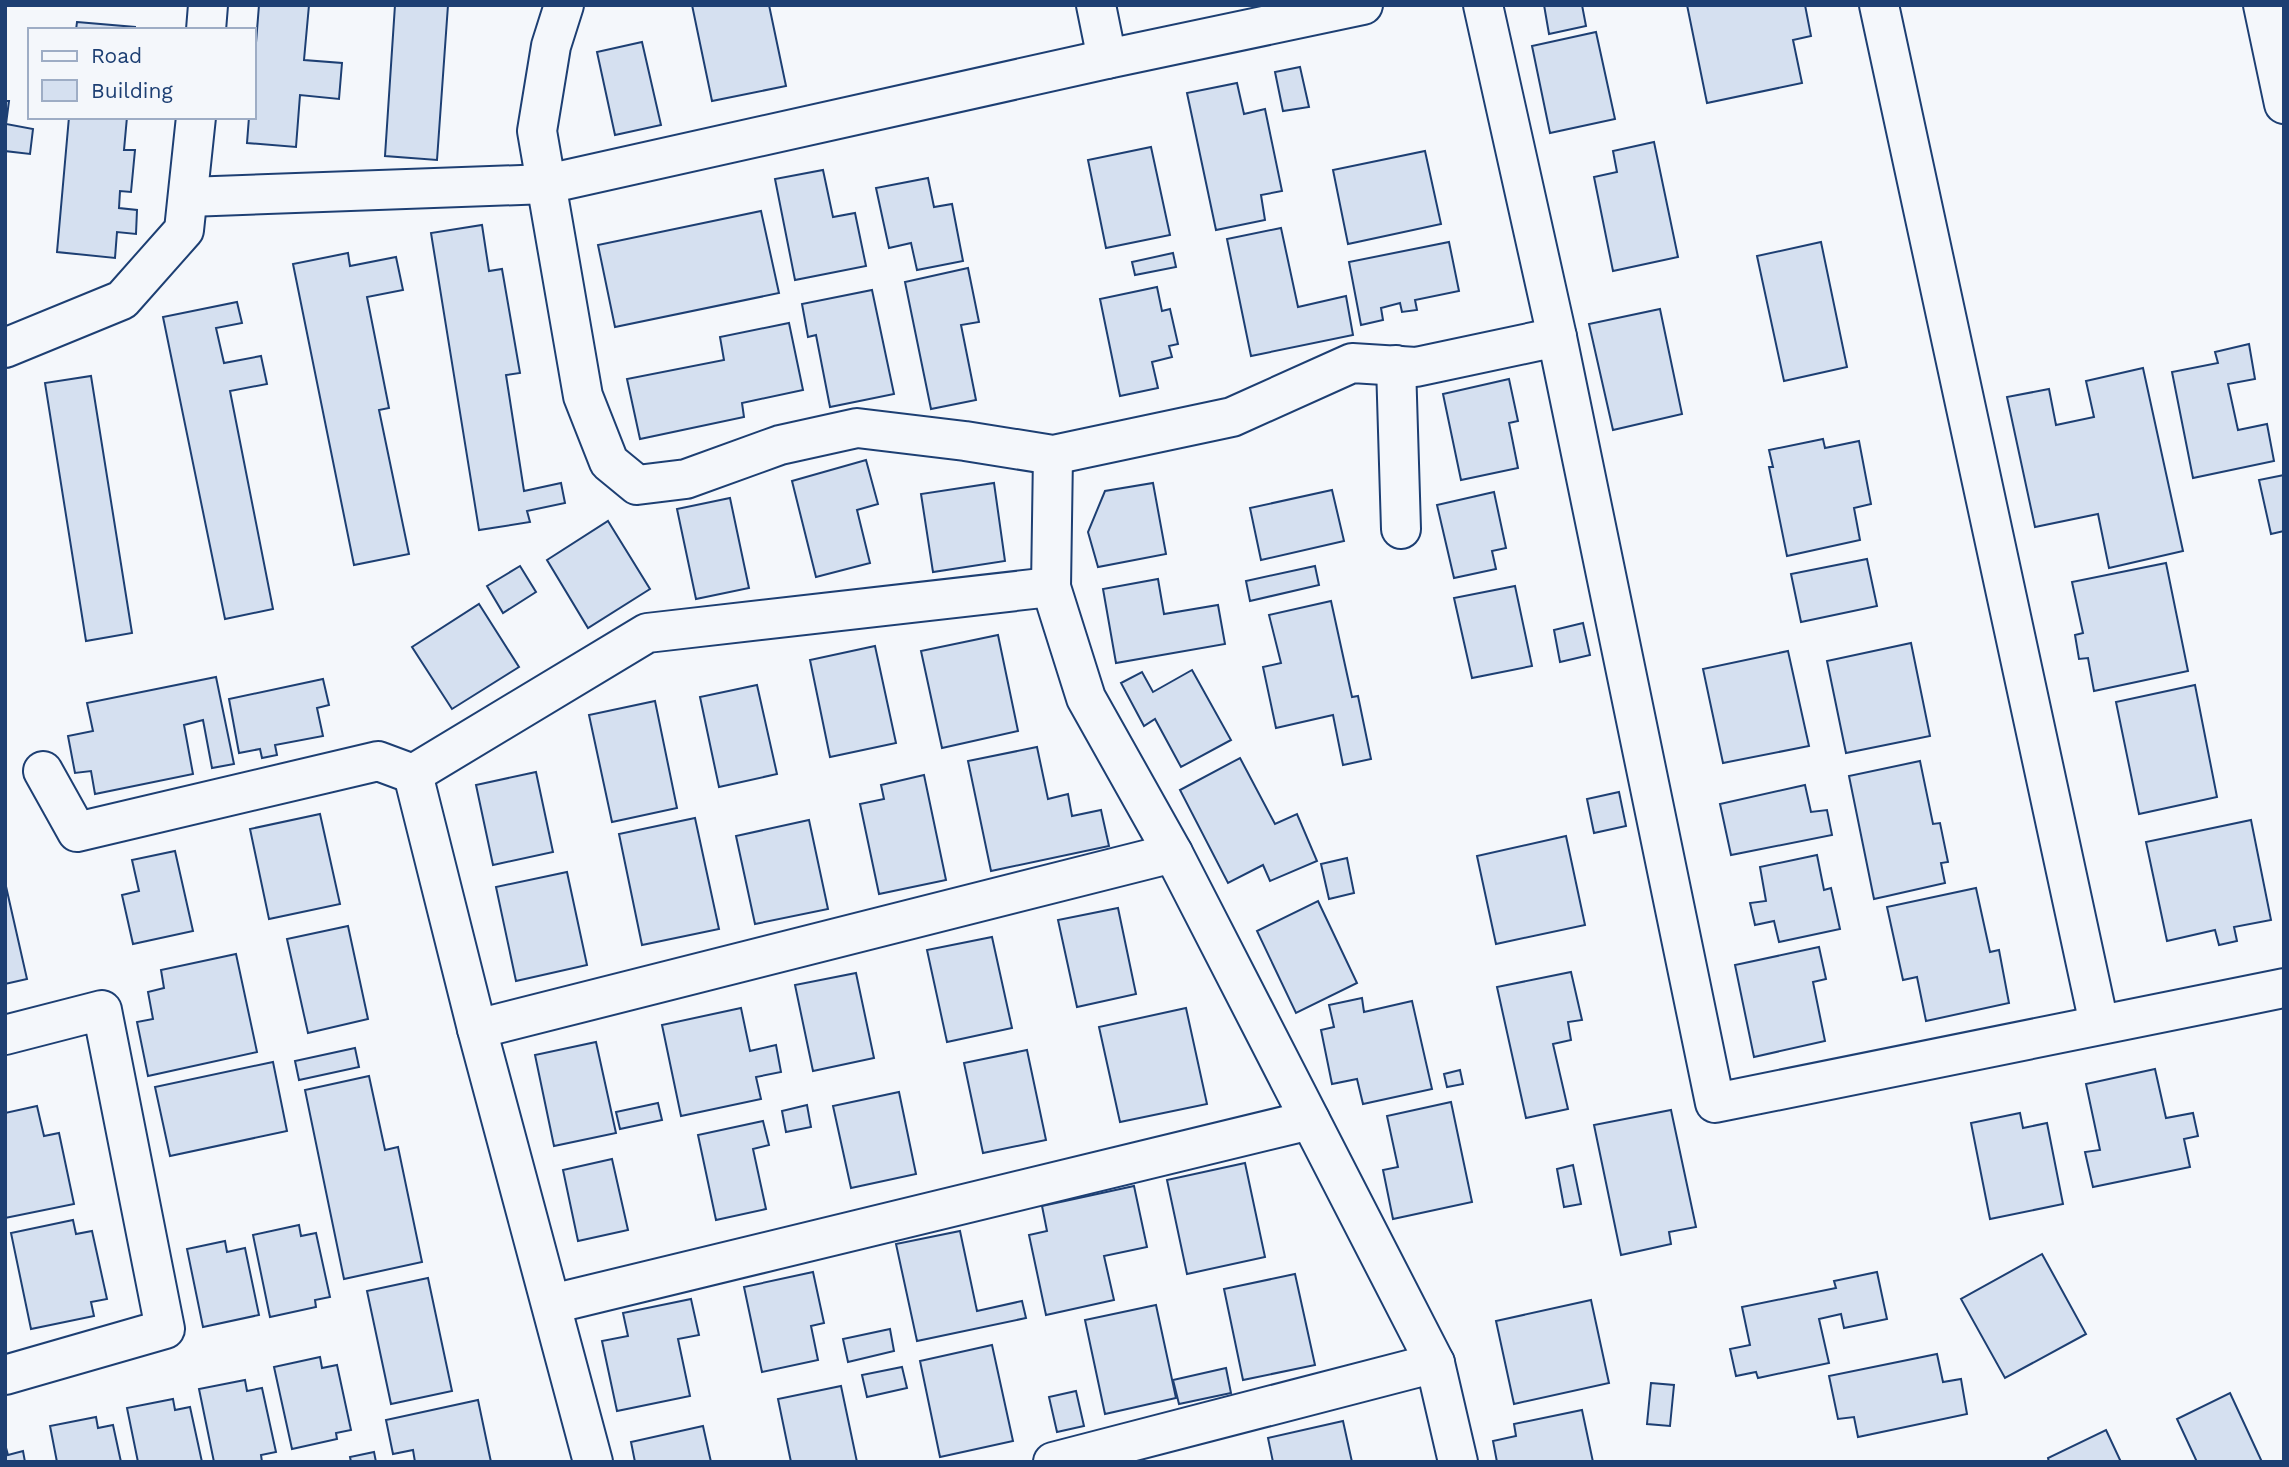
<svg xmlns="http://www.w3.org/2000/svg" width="2289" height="1467" font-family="'Work Sans',sans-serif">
  <rect width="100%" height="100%" fill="#f4f7fb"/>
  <g fill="#d5e0f0" stroke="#1d3f73" stroke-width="2">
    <path d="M259 5H309L304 60 342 63 339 99 300 95 296 147 247 143 249 117H254V68Z"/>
    <path d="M395 5H448L437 160 385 156Z"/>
    <path d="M692 5H769L786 86 712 101Z"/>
    <path d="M1544 5H1582L1586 26 1549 34Z"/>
    <path d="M1687 5H1805L1811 36 1793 40 1802 83 1707 103Z"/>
    <path d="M77 22 135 27V30H76Z"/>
    <path d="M1596 32 1615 119 1550 133 1532 46Z"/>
    <path d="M642 42 661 125 615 135 597 52Z"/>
    <path d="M1300 67 1309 107 1283 111 1275 72Z"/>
    <path d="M1237 83 1244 114 1265 109 1282 191 1261 195 1265 220 1216 230 1187 93Z"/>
    <path d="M5 101H9L6 124 33 129 30 154 5 151Z"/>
    <path d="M69 117H127L124 150H135L131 192 120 191 119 208 137 210 136 234 117 232 115 258 57 252Z"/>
    <path d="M1654 142 1678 257 1613 271 1594 177 1617 172 1613 151Z"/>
    <path d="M1151 147 1170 235 1106 248 1088 160Z"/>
    <path d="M1425 151 1441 224 1348 244 1333 170Z"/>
    <path d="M823 170 833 217 855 213 866 266 795 280 775 179Z"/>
    <path d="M928 178 934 207 952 204 963 261 917 270 911 243 889 248 876 188Z"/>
    <path d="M761 211 779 293 615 327 598 245Z"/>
    <path d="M482 225 489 271 502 269 520 373 506 375 524 491 561 483 565 503 527 511 530 522 479 530 431 233Z"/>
    <path d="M1281 228 1298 307 1346 296 1353 335 1251 356 1227 239Z"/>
    <path d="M1449 242 1459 291 1415 300 1417 310 1402 312 1400 303 1381 308 1383 320 1361 325 1349 262Z"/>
    <path d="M1821 242 1847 367 1784 381 1757 256Z"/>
    <path d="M348 253 350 266 396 257 403 290 367 297 389 408 379 410 409 554 354 565 293 264Z"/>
    <path d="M1173 253 1176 267 1135 275 1132 262Z"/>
    <path d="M968 268 979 322 961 325 976 400 931 409 905 282Z"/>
    <path d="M1157 287 1162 311 1170 309 1178 344 1169 346 1172 357 1152 362 1158 388 1120 396 1100 299Z"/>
    <path d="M872 290 894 394 830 407 816 335 808 337 802 304Z"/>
    <path d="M237 302 242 323 216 328 224 363 261 356 267 384 230 391 273 609 225 619 163 317Z"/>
    <path d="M1660 309 1682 414 1613 430 1589 324Z"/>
    <path d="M789 323 803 390 742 403 744 417 640 439 627 379 724 360 720 337Z"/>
    <path d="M2249 344 2255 379 2228 384 2238 430 2267 424 2274 461 2193 478 2172 372 2218 363 2215 352Z"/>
    <path d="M2143 368 2183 551 2109 568 2098 514 2035 527 2007 397 2049 389 2056 425 2094 417 2086 381Z"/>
    <path d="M91 376 132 633 86 641 45 383Z"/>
    <path d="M1509 379 1518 421 1509 423 1518 468 1461 480 1443 394Z"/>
    <path d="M1823 439 1825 448 1859 441 1871 504 1854 508 1860 540 1787 556 1769 467H1773L1769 450Z"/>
    <path d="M866 460 878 504 857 510 870 563 816 577 792 481Z"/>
    <path d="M2284 475V531L2271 534 2259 480Z"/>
    <path d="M994 483 1005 561 933 572 921 494Z"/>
    <path d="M1153 483 1166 554 1098 567 1088 532 1105 491Z"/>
    <path d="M1332 490 1344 541 1261 560 1250 508Z"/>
    <path d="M1494 492 1506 548 1492 551 1496 569 1454 578 1437 505Z"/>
    <path d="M730 498 749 588 696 599 677 509Z"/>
    <path d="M608 521 650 589 588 628 547 560Z"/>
    <path d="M1867 559 1877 606 1801 622 1791 574Z"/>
    <path d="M2166 563 2188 671 2094 691 2088 658 2079 659 2075 635 2083 633 2072 582Z"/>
    <path d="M520 566 536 592 503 613 487 586Z"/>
    <path d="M1315 566 1319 585 1250 601 1246 581Z"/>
    <path d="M1158 579 1164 614 1218 605 1225 644 1116 663 1103 589Z"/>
    <path d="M1515 586 1532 666 1472 678 1454 598Z"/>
    <path d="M1331 601 1352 697 1358 696 1371 759 1343 765 1333 715 1276 728 1263 667 1281 663 1269 615Z"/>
    <path d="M479 604 519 667 452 709 412 647Z"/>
    <path d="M1583 623 1590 655 1560 662 1554 630Z"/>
    <path d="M998 635 1018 731 942 748 921 651Z"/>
    <path d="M1911 643 1930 736 1846 753 1827 661Z"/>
    <path d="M875 646 896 743 830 757 810 660Z"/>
    <path d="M1788 651 1809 746 1723 763 1703 669Z"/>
    <path d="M1192 670 1231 740 1181 767 1155 719 1144 726 1121 683 1142 672 1153 692Z"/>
    <path d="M216 677 234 764 212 768 203 720 184 725 193 774 95 794 91 771 75 773 68 736 93 731 87 703Z"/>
    <path d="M323 679 329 705 317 708 323 736 275 745 277 755 262 758 260 749 239 753 229 699Z"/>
    <path d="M757 685 777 774 719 787 700 697Z"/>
    <path d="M2195 685 2217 797 2139 814 2116 702Z"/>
    <path d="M655 701 677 808 612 822 589 715Z"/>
    <path d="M1037 747 1048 799 1068 794 1072 816 1101 810 1109 846 991 871 968 761Z"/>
    <path d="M1240 758 1275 824 1297 814 1317 861 1270 881 1263 865 1228 883 1180 790Z"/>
    <path d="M1920 761 1933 824 1940 823 1948 862 1941 863 1945 883 1874 899 1849 776Z"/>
    <path d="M536 772 553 852 493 865 476 785Z"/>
    <path d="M924 775 946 880 879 894 860 804 884 799 881 785Z"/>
    <path d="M1805 785 1811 812 1827 810 1832 835 1731 855 1720 804Z"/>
    <path d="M1619 792 1626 826 1594 833 1587 799Z"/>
    <path d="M320 814 340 904 269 919 250 829Z"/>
    <path d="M695 818 719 929 642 945 619 834Z"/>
    <path d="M809 820 828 909 755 924 736 836Z"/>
    <path d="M2251 820 2271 920 2234 927 2237 941 2219 945 2215 930 2167 941 2146 842Z"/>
    <path d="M1566 836 1585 925 1496 944 1477 856Z"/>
    <path d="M175 851 193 931 133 944 122 895 139 891 132 860Z"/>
    <path d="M1817 855 1824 890 1831 888 1840 929 1779 942 1774 921 1755 925 1750 903 1766 901 1760 867Z"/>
    <path d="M1347 858 1354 893 1329 899 1321 864Z"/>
    <path d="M567 872 587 965 516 981 496 887Z"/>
    <path d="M5 882 27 979 5 984Z"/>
    <path d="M1976 888 1990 952 1999 950 2009 1003 1926 1021 1917 977 1903 980 1887 907Z"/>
    <path d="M1318 901 1357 983 1296 1013 1257 931Z"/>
    <path d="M1118 908 1136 994 1077 1007 1058 920Z"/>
    <path d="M348 926 368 1019 308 1033 287 939Z"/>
    <path d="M992 937 1012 1028 947 1042 927 950Z"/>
    <path d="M1819 947 1826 979 1813 982 1825 1041 1754 1057 1735 965Z"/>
    <path d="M236 954 257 1052 148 1076 137 1022 153 1019 148 992 164 988 161 970Z"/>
    <path d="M1571 972 1582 1020 1568 1022 1571 1040 1553 1044 1568 1109 1526 1118 1497 987Z"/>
    <path d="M856 973 874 1058 813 1071 795 985Z"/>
    <path d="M1362 998 1364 1012 1412 1001 1432 1089 1363 1104 1357 1079 1332 1084 1321 1030 1334 1027 1329 1005Z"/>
    <path d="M741 1008 750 1051 776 1045 781 1072 756 1077 761 1099 681 1116 662 1025Z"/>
    <path d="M1186 1008 1207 1104 1120 1122 1099 1027Z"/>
    <path d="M596 1042 616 1133 554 1146 535 1055Z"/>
    <path d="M355 1048 359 1067 299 1080 295 1061Z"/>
    <path d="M1027 1050 1046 1140 983 1153 964 1063Z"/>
    <path d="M273 1062 287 1131 170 1156 155 1087Z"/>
    <path d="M2155 1069 2166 1118 2193 1113 2198 1136 2184 1139 2190 1167 2093 1187 2085 1152 2100 1150 2086 1084Z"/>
    <path d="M1460 1070 1463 1084 1447 1087 1444 1074Z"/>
    <path d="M369 1076 385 1150 398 1147 422 1262 344 1279 305 1090Z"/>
    <path d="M899 1092 916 1174 851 1188 833 1106Z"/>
    <path d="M1451 1102 1472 1202 1393 1219 1383 1170 1398 1167 1387 1116Z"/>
    <path d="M658 1103 662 1120 620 1129 616 1112Z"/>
    <path d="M807 1105 811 1127 786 1132 782 1111Z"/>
    <path d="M37 1106 44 1136 59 1133 74 1204 5 1218V1113Z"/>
    <path d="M1671 1110 1696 1227 1669 1232 1671 1244 1621 1255 1594 1125Z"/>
    <path d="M2020 1113 2023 1128 2047 1123 2063 1204 1990 1219 1971 1123Z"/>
    <path d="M763 1121 769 1145 753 1149 766 1209 716 1220 698 1135Z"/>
    <path d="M612 1159 628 1230 578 1241 563 1170Z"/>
    <path d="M1245 1163 1265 1257 1187 1274 1167 1180Z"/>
    <path d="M1573 1165 1581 1204 1564 1207 1557 1169Z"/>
    <path d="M1134 1186 1147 1247 1104 1256 1114 1300 1046 1315 1029 1235 1047 1231 1042 1206Z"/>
    <path d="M73 1220 76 1234 92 1231 107 1299 91 1302 94 1316 31 1329 11 1233Z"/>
    <path d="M299 1225 301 1236 316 1233 330 1297 315 1300 316 1307 270 1317 253 1235Z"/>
    <path d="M960 1231 977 1311 1022 1301 1026 1318 917 1341 896 1244Z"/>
    <path d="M225 1241 227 1252 245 1248 259 1315 203 1327 187 1249Z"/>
    <path d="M2042 1254 2086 1334 2005 1378 1961 1299Z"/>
    <path d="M813 1272 824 1323 811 1326 818 1360 762 1372 744 1287Z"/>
    <path d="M1877 1272 1887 1319 1844 1328 1841 1314 1819 1319 1829 1363 1758 1378 1756 1372 1736 1376 1730 1349 1750 1345 1742 1307 1836 1288 1834 1281Z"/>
    <path d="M1295 1274 1315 1365 1243 1380 1224 1289Z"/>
    <path d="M428 1278 452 1391 391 1404 367 1291Z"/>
    <path d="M691 1299 699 1335 678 1339 690 1396 617 1411 602 1341 628 1336 623 1313Z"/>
    <path d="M1591 1300 1609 1383 1514 1404 1496 1321Z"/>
    <path d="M1156 1305 1176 1398 1105 1414 1085 1320Z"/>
    <path d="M890 1329 894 1351 848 1362 843 1339Z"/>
    <path d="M992 1345 1013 1441 940 1457 920 1361Z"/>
    <path d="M1937 1354 1943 1382 1961 1379 1967 1414 1858 1437 1854 1417 1838 1419 1829 1376Z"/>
    <path d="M320 1357 322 1368 337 1365 351 1430 336 1433 337 1439 292 1449 274 1367Z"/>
    <path d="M902 1367 907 1388 867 1397 862 1375Z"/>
    <path d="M1226 1368 1231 1393 1179 1404 1173 1380Z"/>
    <path d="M245 1380 247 1391 262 1388 276 1452 261 1455 262 1462H214L199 1389Z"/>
    <path d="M1651 1383 1674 1385 1670 1426 1647 1424Z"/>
    <path d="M841 1386 857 1462H791L778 1399Z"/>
    <path d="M1076 1391 1084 1426 1057 1432 1049 1397Z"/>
    <path d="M2230 1393 2262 1462H2197L2177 1419Z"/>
    <path d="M173 1399 175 1410 190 1407 202 1462H138L127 1408Z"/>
    <path d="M478 1400 491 1462H415L413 1450 393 1454 386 1420Z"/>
    <path d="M1582 1410 1593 1462H1497L1493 1441 1516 1436 1514 1424Z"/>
    <path d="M96 1417 98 1428 113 1425 121 1462H57L50 1426Z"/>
    <path d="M1343 1421 1352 1462H1273L1268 1438Z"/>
    <path d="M703 1426 711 1462H635L631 1442Z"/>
    <path d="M2106 1430 2121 1462H2049L2048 1458Z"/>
    <path d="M5 1444 8 1455 23 1451 25 1462H5Z"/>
    <path d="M374 1452 376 1462H351L350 1457Z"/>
  </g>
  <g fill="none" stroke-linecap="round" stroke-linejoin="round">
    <g stroke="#1d3f73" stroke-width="42">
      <g id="minor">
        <path d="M564 5 551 46 537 131 583 396 609 462 637 485 686 479 780 445 857 428 965 441 1053 455 1232 417 1352 363 1416 367 1557 337 1715 1103 2284 988"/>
        <path d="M1096 5 1107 59"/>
        <path d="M1483 5 1557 337"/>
        <path d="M1879 5 2099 1024"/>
        <path d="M2263 5 2284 104"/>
        <path d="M206 30 208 5"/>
        <path d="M188 197 547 184 1107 59 1363 5"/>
        <path d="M5 348 122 300 184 230 196 117"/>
        <path d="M1396 365 1401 529"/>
        <path d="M1053 455 1051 587 1086 698 1173 853 1435 1363 1458 1462"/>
        <path d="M43 771 77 832 378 761 413 774"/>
        <path d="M477 1029 1173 853"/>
        <path d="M5 1035 102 1010 165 1329 5 1375"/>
        <path d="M552 1304 1310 1120"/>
        <path d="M593 1462 477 1029 413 774 647 633 1051 587"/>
        <path d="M1053 1462 1435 1363"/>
      </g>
    </g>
    <use href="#minor" stroke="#f4f7fb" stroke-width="38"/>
  </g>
  <rect width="2289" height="1467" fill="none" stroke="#1d3f73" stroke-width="14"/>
  <rect x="28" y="28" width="228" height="91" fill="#f4f7fb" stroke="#9eadc5" stroke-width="2"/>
  <rect x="42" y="51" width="35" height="10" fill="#f4f7fb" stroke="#9eadc5" stroke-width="2"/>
  <text x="91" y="63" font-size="21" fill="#1d3f73">Road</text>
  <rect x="42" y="80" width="35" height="21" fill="#d5e0f0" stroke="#9eadc5" stroke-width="2"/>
  <text x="91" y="98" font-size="21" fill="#1d3f73">Building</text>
</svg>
